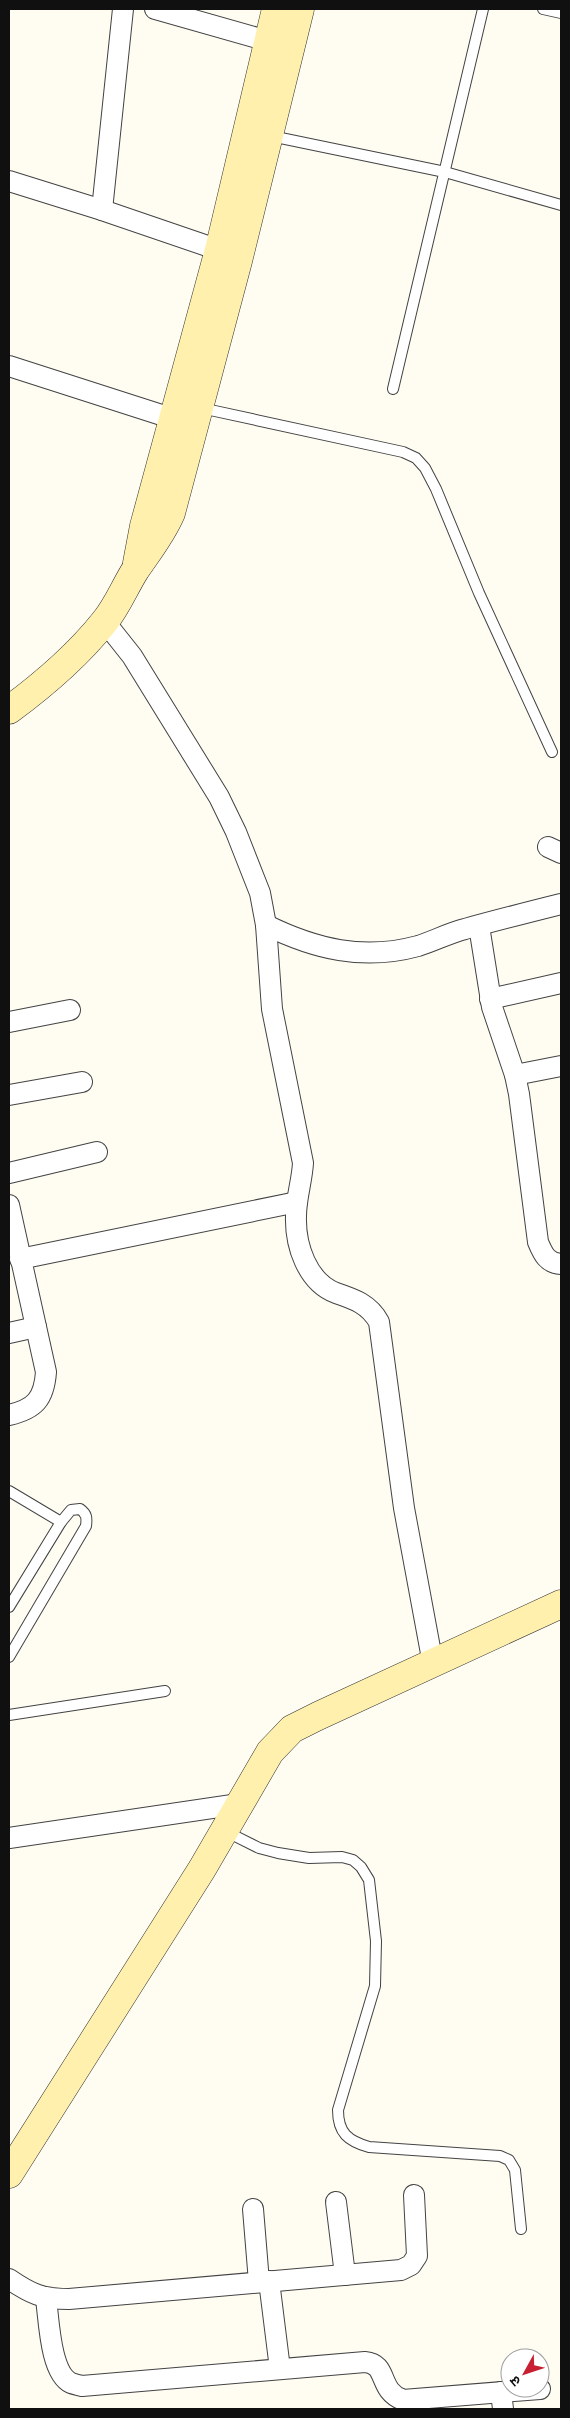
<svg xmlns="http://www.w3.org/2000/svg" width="570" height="2418" font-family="Merriweather,'Noto Sans Devanagari',serif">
  <rect width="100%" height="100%" fill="#fffcf2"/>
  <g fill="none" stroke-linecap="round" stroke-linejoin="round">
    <g stroke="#434343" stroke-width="12">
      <g id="lane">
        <path d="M543 9 561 13"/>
        <path d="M271 136 445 172 561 205"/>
        <path d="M393 389 483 9"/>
        <path d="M201 408 403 452 416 458 425 468 436 489 479 593 552 752"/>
        <path d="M9 1491 61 1522"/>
        <path d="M9 1607 61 1522 71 1510 80 1509C87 1514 87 1518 86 1526L9 1657"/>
        <path d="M9 1715 165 1691"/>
        <path d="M225 1831 259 1848 278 1853 309 1858 342 1857 353 1860 361 1867 369 1880 376 1941 375 1986 338 2110C338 2133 348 2141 369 2147L500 2156 509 2160 515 2170 521 2229"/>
      </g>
    </g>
    <g stroke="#434343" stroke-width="22">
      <g id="street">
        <path d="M155 9 268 41"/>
        <path d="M9 181 102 210 219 250"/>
        <path d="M102 210 123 9"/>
        <path d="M9 366 174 419"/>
        <path d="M105 622 132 656 219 797 236 832 260 893 266 925 272 1009 303 1163C302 1181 296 1198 296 1216 295 1245 307 1282 336 1293 354 1299 369 1304 379 1322L404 1508 433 1664"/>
        <path d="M548 847 561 853"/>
        <path d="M266 925C315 949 363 961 418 946 434 941 449 933 465 929 497 920 529 912 561 904"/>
        <path d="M479 926 492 1007 515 1075 519 1094 538 1242C543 1254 547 1263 561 1264"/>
        <path d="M490 999 561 983"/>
        <path d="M9 1022 70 1010"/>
        <path d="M515 1075 561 1066"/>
        <path d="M9 1095 82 1082"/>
        <path d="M9 1173 97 1152"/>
        <path d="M9 1205 46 1372C44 1399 35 1409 9 1415"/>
        <path d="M20 1259 297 1202"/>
        <path d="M9 1333 36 1327"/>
        <path d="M9 1838 239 1804"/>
        <path d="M336 2202 345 2275"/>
        <path d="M253 2209 259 2282"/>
        <path d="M9 2279C31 2294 42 2299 69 2299L401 2270 411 2265 417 2256 414 2195"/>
        <path d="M269 2281 280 2369"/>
        <path d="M46 2299C49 2319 50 2373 71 2383 74 2384 78 2385 82 2386L365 2362C389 2364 377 2390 403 2400L540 2389"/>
        <path d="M501 2392 503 2409"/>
      </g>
    </g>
    <g stroke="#323232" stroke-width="29">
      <g id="secondary">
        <path d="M137 563 144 526 219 250 276 9"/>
        <path d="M9 710C43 685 78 655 105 621 118 605 125 586 136 569 149 550 162 534 171 513L238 261 300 9"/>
        <path d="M9 2174 202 1869 270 1752 292 1729 318 1716 561 1604"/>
      </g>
    </g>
    <use href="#lane" stroke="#fff" stroke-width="10"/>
    <use href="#street" stroke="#fff" stroke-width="20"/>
    <use href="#secondary" stroke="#fff1ad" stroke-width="28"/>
  </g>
  <rect width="570" height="2418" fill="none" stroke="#101010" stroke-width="20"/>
  <g transform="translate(525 2373) rotate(230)"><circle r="24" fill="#ffffff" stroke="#9f9f9f"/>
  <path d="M0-4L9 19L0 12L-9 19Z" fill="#c82032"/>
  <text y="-8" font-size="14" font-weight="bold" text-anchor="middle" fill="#101010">उ</text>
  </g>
</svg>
